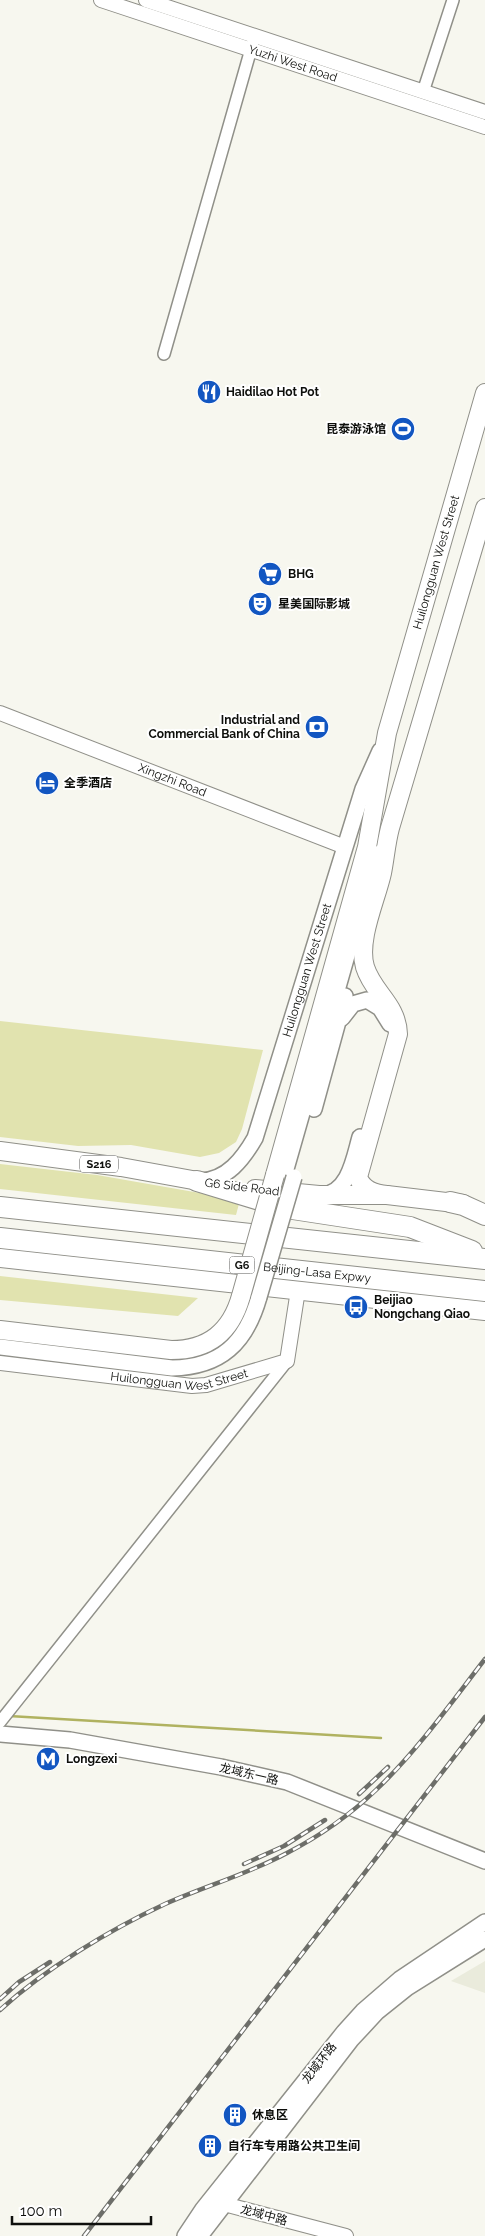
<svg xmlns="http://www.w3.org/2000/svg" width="485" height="2236" font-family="Raleway,'Noto Sans SC',sans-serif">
  <rect width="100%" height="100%" fill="#f7f7ef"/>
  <path fill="#eaebdc" d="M485 1961V1993L451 1981Z"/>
  <g fill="#e1e3af">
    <path d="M0 1021 263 1050 242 1129 236 1142 219 1153 200 1157 131 1145 78 1146 0 1137Z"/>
    <path d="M0 1164 97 1175 240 1200 236 1215 0 1189Z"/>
    <path d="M0 1276 198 1298 178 1316 0 1300Z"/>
  </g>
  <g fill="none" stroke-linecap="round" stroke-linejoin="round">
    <path stroke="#b0b260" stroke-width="2.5" d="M9 1716 381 1738"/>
    <g stroke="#909089" stroke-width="14">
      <g id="minor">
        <path d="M423 92 453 0"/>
        <path d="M164 354 253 42"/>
        <path d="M0 1722 287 1361"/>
      </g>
    </g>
    <g stroke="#909089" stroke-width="16">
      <g id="tertiary">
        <path id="s1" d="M101 0 485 127"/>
        <path d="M146 0 485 112"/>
        <path id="s2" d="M0 713 345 847"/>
        <path id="s3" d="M0 1363 192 1386 206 1385 287 1361 298 1290"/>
        <path d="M216 2198 224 2204 346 2236"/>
      </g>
    </g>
    <g stroke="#909089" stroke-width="18">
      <g id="secondary">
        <path d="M342 1018 353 1004 367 1000 380 1008 390 1024"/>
        <path d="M314 1109 345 996"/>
        <path d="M284 1176 364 896 381 852"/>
        <path id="s4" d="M201 1181C227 1180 243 1159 255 1138L363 789 380 751"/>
        <path d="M322 1195C349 1193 354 1158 360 1137"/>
        <path d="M0 1347 172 1368C221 1367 246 1343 259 1297"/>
        <path d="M0 1734 70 1740 221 1767 287 1782 485 1861"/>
        <path d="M185 2236 203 2209 344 2032 363 2011 400 1979 485 1922"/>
        <path d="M200 2236 351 2040 377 2012 407 1988 485 1939"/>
      </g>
    </g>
    <g stroke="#909089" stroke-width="20">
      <g id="primary">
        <path d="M0 1151 121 1167 209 1183"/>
        <path id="s5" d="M275 1175 367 847 387 733 485 393"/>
        <path d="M255 1189 319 1195H387L463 1204"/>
        <path d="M387 1195C375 1194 362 1189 358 1177L398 1034C397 1004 373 993 365 967 357 940 376 900 382 873 385 858 386 843 390 828L485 508"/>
        <path d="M0 1258 485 1311"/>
        <path d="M0 1330 171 1350C208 1350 231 1332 241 1296"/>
      </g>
    </g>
    <g stroke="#909089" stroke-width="22">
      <g id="motorway">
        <path d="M197 1181 286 1208 410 1227 472 1251"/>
        <path d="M450 1202 463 1205 485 1215"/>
        <path d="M0 1207 485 1259"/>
        <path id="s6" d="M0 1238 485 1291"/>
      </g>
    </g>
    <use href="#minor" stroke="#fff" stroke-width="11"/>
    <use href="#tertiary" stroke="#fff" stroke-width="14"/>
    <use href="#secondary" stroke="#fff" stroke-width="15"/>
    <use href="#primary" stroke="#fff" stroke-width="18"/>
    <use href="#motorway" stroke="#fff" stroke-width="20"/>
    <g stroke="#6d6e69" stroke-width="4.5">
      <g id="rail">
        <path d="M359 1794 388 1767"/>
        <path d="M244 1864 284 1846 325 1820"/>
        <path d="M0 1999 19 1982 50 1962"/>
        <path d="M0 2010C45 1969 109 1930 165 1904 205 1886 248 1874 287 1853 318 1837 351 1814 376 1790 417 1751 451 1703 485 1659"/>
        <path d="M84 2236 485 1717"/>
      </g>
    </g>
    <use href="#rail" stroke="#fff" stroke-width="2.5" stroke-dasharray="8" stroke-linecap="butt"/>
    <g stroke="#909089" stroke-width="18" stroke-linecap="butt">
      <path id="secondary-bridge" d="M259 1297 294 1177"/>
    </g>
    <g stroke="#909089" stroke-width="20" stroke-linecap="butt">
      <path id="primary-bridge" d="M241 1296 275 1175"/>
    </g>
    <use href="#secondary-bridge" stroke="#fff" stroke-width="15"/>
    <use href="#primary-bridge" stroke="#fff" stroke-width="18"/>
  </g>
  <defs>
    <g id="restaurant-disc" transform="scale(1.25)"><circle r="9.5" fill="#1256c1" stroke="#fff"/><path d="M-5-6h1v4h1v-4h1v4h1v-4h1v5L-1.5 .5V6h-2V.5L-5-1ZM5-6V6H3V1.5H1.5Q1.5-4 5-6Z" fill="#fff"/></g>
    <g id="stadium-disc" transform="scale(1.25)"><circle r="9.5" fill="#1256c1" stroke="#fff"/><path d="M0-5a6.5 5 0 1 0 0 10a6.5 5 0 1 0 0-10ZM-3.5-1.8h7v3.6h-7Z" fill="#fff"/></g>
    <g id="supermarket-disc" transform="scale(1.25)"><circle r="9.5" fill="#1256c1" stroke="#fff"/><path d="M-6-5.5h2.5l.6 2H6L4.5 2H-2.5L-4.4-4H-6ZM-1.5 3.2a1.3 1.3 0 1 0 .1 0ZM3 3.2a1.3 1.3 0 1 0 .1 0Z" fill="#fff"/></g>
    <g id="theatre-disc" transform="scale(1.25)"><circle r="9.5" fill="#1256c1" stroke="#fff"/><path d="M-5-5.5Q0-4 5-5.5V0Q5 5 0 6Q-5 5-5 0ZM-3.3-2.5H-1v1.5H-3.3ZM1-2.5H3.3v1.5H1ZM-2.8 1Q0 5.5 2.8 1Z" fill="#fff"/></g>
    <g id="bank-disc" transform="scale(1.25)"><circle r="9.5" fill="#1256c1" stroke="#fff"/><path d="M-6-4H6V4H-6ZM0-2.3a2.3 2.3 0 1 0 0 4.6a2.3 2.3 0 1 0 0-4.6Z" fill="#fff"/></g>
    <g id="hotel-disc" transform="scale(1.25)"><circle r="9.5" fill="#1256c1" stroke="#fff"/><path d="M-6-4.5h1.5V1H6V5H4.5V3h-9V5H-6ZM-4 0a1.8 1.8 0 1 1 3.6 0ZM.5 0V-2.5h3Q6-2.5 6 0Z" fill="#fff"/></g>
    <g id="bus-disc" transform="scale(1.25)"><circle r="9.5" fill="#1256c1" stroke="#fff"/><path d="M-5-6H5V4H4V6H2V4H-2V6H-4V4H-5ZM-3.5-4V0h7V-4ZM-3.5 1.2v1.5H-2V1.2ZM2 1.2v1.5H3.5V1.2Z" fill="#fff"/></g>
    <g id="metro-disc" transform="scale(1.25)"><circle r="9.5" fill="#1256c1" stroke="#fff"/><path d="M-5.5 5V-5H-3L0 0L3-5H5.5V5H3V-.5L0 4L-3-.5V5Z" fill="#fff"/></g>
    <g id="building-disc" transform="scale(1.25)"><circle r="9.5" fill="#1256c1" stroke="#fff"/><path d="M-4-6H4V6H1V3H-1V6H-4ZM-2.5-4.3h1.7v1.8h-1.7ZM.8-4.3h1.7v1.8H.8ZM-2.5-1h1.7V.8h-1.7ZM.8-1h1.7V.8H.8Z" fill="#fff"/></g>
  </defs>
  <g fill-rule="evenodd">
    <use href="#restaurant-disc" x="209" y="392"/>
    <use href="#stadium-disc" x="403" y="429"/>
    <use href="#supermarket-disc" x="270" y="574"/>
    <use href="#theatre-disc" x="260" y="604"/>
    <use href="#bank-disc" x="317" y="727"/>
    <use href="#hotel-disc" x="47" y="783"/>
    <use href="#bus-disc" x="356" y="1307"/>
    <use href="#metro-disc" x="48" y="1759"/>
    <use href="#building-disc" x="235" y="2115"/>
    <use href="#building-disc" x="210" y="2146"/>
  </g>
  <g text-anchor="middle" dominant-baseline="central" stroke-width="4" stroke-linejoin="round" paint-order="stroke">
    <g fill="#fff" stroke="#565755" stroke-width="1">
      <rect x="80" y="1155.5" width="38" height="17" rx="4"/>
      <rect x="229.5" y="1256.5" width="25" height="17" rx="4"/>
    </g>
    <g font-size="11" font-weight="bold" fill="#0e0f0c">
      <text x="99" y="1164">S216</text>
      <text x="242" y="1265">G6</text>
    </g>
    <g font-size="12" fill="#0e0f0c" stroke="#fff">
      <text stroke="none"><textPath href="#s1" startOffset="202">Yuzhi West Road</textPath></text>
      <text stroke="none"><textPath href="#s5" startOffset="634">Huilongguan West Street</textPath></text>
      <text stroke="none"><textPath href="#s2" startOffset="185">Xingzhi Road</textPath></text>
      <text stroke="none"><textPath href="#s4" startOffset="248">Huilongguan West Street</textPath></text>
      <text transform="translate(242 1187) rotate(7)">G6 Side Road</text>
      <text stroke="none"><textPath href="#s6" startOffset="319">Beijing-Lasa Expwy</textPath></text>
      <text stroke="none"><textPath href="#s3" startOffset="181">Huilongguan West Street</textPath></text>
      <text transform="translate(249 1774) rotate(13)">龙域东一路</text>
      <text transform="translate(319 2063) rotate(-52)">龙域环路</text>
      <text transform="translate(264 2215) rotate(15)">龙域中路</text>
    </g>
    <g font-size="12" font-weight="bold" fill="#0e0f0c" stroke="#fff" text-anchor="start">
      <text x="226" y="392">Haidilao Hot Pot</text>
      <text x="386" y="429" text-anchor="end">昆泰游泳馆</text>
      <text x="288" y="574">BHG</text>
      <text x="278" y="604">星美国际影城</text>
      <text x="300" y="720" text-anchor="end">Industrial and<tspan x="300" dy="14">Commercial Bank of China</tspan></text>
      <text x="64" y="783">全季酒店</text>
      <text x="374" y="1300">Beijiao<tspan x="374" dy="14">Nongchang Qiao</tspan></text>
      <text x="66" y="1759">Longzexi</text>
      <text x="252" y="2115">休息区</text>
      <text x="228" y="2146">自行车专用路公共卫生间</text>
    </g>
  </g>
  <path d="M12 2216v8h139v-8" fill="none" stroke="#0e0f0c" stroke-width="2.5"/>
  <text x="20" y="2216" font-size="15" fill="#0e0f0c" stroke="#ffffff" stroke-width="4" paint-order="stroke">100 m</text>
</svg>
